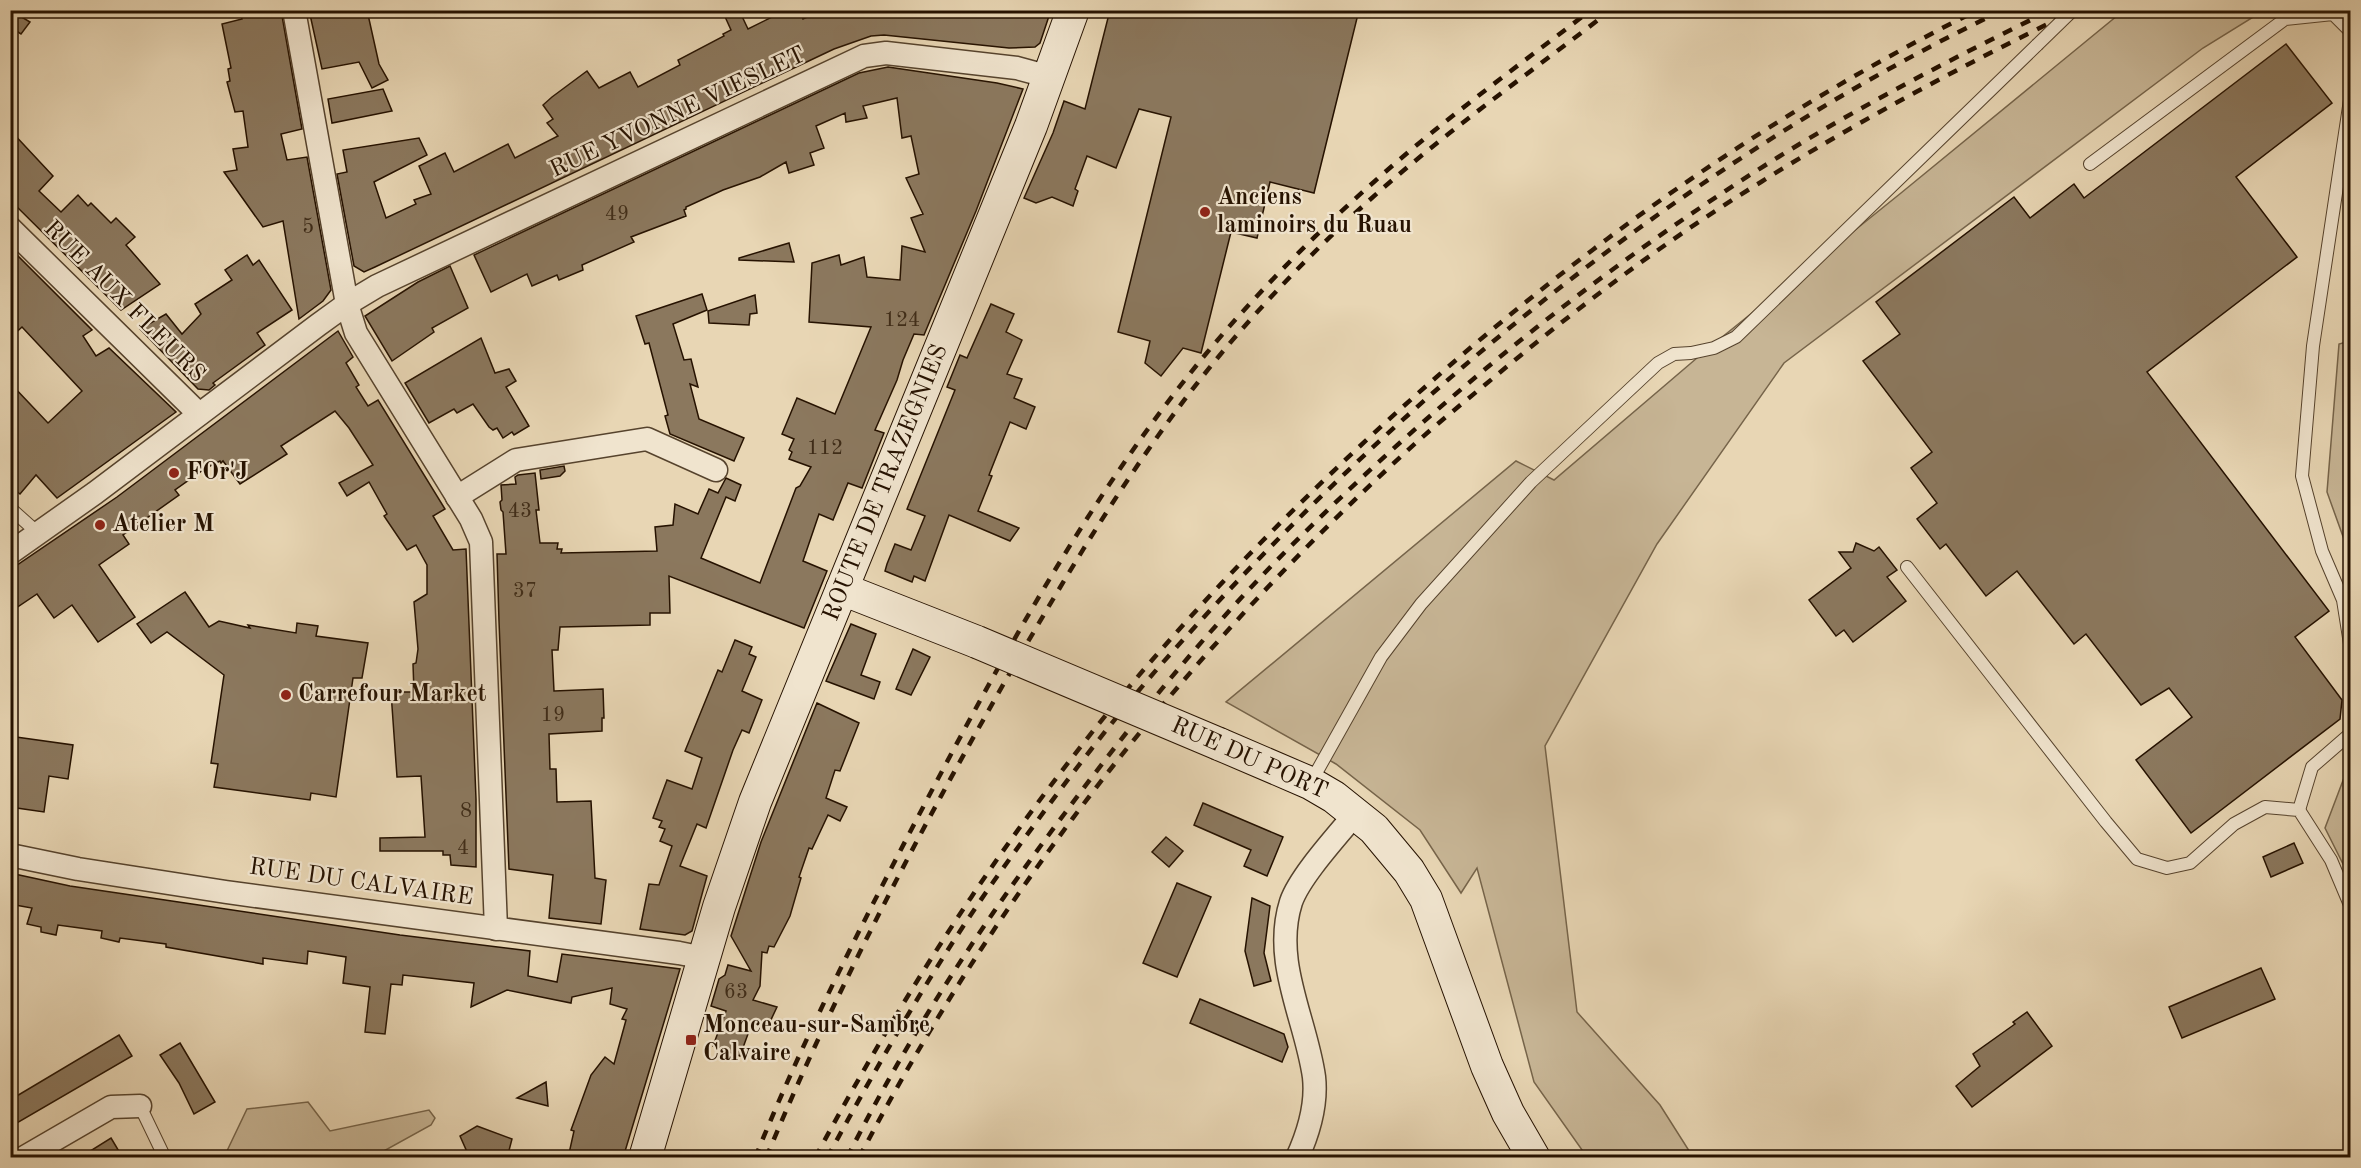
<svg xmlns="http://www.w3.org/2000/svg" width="2361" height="1168" font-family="'Old Standard TT',serif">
  <rect width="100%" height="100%" fill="#e8d6b4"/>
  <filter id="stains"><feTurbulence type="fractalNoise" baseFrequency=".00333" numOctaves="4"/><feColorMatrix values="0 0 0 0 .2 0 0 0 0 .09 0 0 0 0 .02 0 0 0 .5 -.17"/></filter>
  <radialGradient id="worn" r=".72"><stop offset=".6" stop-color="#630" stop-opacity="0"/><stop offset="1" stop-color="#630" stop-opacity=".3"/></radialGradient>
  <g fill="#c7b595" stroke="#76644a" stroke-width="1.5">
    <path d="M2123 11H2263L2203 48 1784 363 1657 544 1545 746 1577 1012 1660 1105 1693 1157H1587L1534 1082 1477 868 1461 893 1420 830 1336 764 1226 702 1516 461 1554 480 1711 346 1901 193Z"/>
    <path d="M2350 341V556L2327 492 2339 344Z"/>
    <path d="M2350 762V878L2325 828Z"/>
    <path d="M308 1102 330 1131 429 1110 435 1118 431 1125 373 1157H227L225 1155 247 1109Z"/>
  </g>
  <g fill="#8b785e" stroke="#261200" stroke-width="1.5">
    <path d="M10 10 30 22 21 34 10 27Z"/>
    <path d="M240 10H281L302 129 281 134 287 160 307 157 331 290 323 301 299 319 283 221 263 227 224 172 237 170 233 149 248 147 243 111 235 112 227 82 230 81 228 69 231 68 222 24 242 19Z"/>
    <path d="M309 10H367L379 64 388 80 372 88 359 62 322 69Z"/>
    <path d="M722 10H739L748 29 786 10H800L803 19 823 10H1051L1040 43 1035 47 1009 48 884 35 871 36 834 49 375 267 364 272 354 266 337 174 347 172 343 150 419 138 427 155 374 182 386 218 416 204 414 200 431 194 419 166 445 153 454 172 508 144 515 158 558 136 547 123 553 119 543 105 552 97 587 71 599 88 630 72 638 87 680 65 678 60 724 36 723 34 731 30Z"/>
    <path d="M1110 10H1359L1314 193 1270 182 1257 238 1231 232 1201 353 1183 348 1161 376 1145 363 1150 341 1118 332 1171 117 1139 109 1116 168 1087 156 1075 189 1078 191 1073 206 1052 197 1036 203 1024 198 1053 133 1064 101 1085 109Z"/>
    <path d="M2286 44 2332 103 2236 177 2297 257 2147 372 2329 611 2295 637 2342 700 2340 719 2191 833 2136 760 2192 717 2169 688 2141 705 2086 634 2074 644 2017 571 1986 596 1946 544 1940 549 1917 519 1937 503 1911 468 1932 452 1863 361 1900 334 1876 302 2014 197 2030 218 2074 184 2084 198Z"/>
    <path d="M888 67 997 83 1023 89 976 211 924 335 914 334 903 360 897 380 875 430 884 433 862 488 848 483 833 520 819 514 803 561 827 571 804 628 669 576 670 613H650V625L560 627 558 650H552L554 691 603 689 604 718H602V731L549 734 550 769H556L557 802 591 801 595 878 606 880 601 924 549 918 553 875 509 869 499 621 497 554H506L503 512 501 510 500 502 502 500 501 485 516 484 515 477 518 475 535 473 539 510H536L540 543H558L557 549H562L561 553 657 551 655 527 673 525 675 504 698 514 709 489 718 493 726 478 741 485 735 501 726 497 701 558 760 583 796 488 800 486 811 467 789 459 792 452 789 450 794 439 782 434 797 398 835 414 871 327 809 322 812 263 839 255 841 265 864 257 867 277 900 280 902 246 925 252 911 218 923 214 906 178 919 174 911 136 902 138 897 98 863 106 867 118 846 122 845 113 816 126 824 148 810 153 814 165 789 173 786 162 760 177 723 190 686 207V209L684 210 686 216 631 237 634 242 582 265 583 270 559 280 557 275 532 286 527 274 491 292 474 255 859 73Z"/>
    <path d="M383 89 392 111 332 123 328 99Z"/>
    <path d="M10 130 53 176 39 191 61 212 78 195 88 206 91 203 111 223 116 218 135 237 126 245 160 284 121 310 10 200Z"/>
    <path d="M789 243 794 262 739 260V258Z"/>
    <path d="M10 248 92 330 83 336 96 356 109 348 176 412 57 498 36 475 20 494 10 486V383L48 423 82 391 22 327 10 338Z"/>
    <path d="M247 255 253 265 259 260 292 310 257 333 265 345 213 383 215 385 209 390 198 389 140 329 166 314 182 334 201 314 195 304 232 280 225 270Z"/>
    <path d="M450 266 468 308 432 328 434 332 392 361 365 316 418 282Z"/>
    <path d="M702 294 707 310 673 324 684 360 691 359 698 387 690 384 699 419 744 438 734 461 670 434 665 416 668 415 649 343 645 344 636 316Z"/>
    <path d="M755 295 757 313 750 314 749 325 709 323 708 311Z"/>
    <path d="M991 304 1014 314 1006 332 1022 340 1007 374 1022 379 1014 398 1035 407 1026 429 1010 422 989 475 992 476 978 511 1019 528 1010 541 949 515 925 581 914 576 912 582 885 571 887 564 895 544 911 550 925 516 907 509 955 390 947 387 960 355 967 358Z"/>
    <path d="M338 331 353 357 346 363 359 385 356 387 368 406 378 400 445 509 433 516 453 550 466 549 476 799V867L451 865 450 855H443V851H380V838L425 837 421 776 397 777 391 692H414L413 664 416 663 418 649 414 602 427 594V565L416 545 407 550 384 516 387 514 369 482 347 496 339 483 373 465 349 428 335 411 281 446 287 454 240 484 223 461 221 463 220 461 206 468 175 490 179 495 123 535 129 544 99 565 135 617 98 642 72 605 54 618 37 594 10 612V570L117 497Z"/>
    <path d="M481 338 495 373 509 369 516 381 506 387 529 426 514 435 512 432 503 438 497 428 493 430 489 427 473 404 457 413 454 409 429 423 405 383Z"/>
    <path d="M564 466 565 471 560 476 541 479 540 470Z"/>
    <path d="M1856 543 1874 551 1879 547 1897 570 1887 577 1906 601 1853 642 1844 630 1836 636 1809 600 1851 568 1839 552H1853Z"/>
    <path d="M185 592 209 627 219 621 250 628 248 625 296 633 297 623 318 626 316 636 368 643 362 678H353L336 797 311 793 310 800 214 787 218 764 211 763 224 675 167 632 151 643 137 624Z"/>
    <path d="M851 624 876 634 861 675 880 682 874 699 826 681Z"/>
    <path d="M735 640 752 647 749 654 756 657 742 691 762 700 749 733 742 730 733 750 706 828 697 824 680 866 707 876 692 931 685 935 640 929 649 884 659 885 672 846 660 841 665 829 659 827 662 821 653 818 667 780 692 789 702 758 685 751 718 670 722 672Z"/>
    <path d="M913 649 930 657 911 695 896 689Z"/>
    <path d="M817 703 859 723 840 771 835 770 826 798 847 807 840 821 828 815 812 849 809 848 799 877 801 878 790 916 774 947 769 946 767 953 762 952 760 986 753 1000 777 1007 768 1026 753 1020 740 1056 713 1046 726 1011 711 1006 719 979 725 975 728 965 751 971 731 936 761 842Z"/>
    <path d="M16 737 73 745 68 779 49 776 44 812 10 807V772Z"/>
    <path d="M1203 803 1283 837 1267 876 1244 866 1251 850 1194 825Z"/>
    <path d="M1166 837 1183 851 1169 867 1152 852Z"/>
    <path d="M2294 843 2303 863 2271 877 2263 857Z"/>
    <path d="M10 873 70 886 165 900 400 935 530 951 528 976 557 982 562 954 680 969 623 1158H568L574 1131 571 1130 591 1075 605 1057 614 1064 626 1020 622 1019 627 1009 610 1004 612 988 572 997 571 1003 507 990 471 1007 474 983 403 975 402 985 391 984 385 1034 365 1032 370 987 343 983 346 957 308 951 307 964 263 958V964L166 947V944L120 938 119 942 101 938 102 931 58 925 56 935 41 932V927L27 924 32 908 10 904Z"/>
    <path d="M1177 883 1211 897 1177 977 1143 963Z"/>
    <path d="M1252 898 1270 906 1264 953 1271 981 1254 986 1245 951Z"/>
    <path d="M2261 968 2275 999 2182 1038 2169 1007Z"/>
    <path d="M1200 999 1284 1034 1288 1047 1282 1062 1190 1023Z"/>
    <path d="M2027 1012 2052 1046 1972 1107 1956 1086 1980 1066 1973 1054 2015 1024 2013 1022Z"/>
    <path d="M119 1035 132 1056 10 1127V1100Z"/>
    <path d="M180 1043 215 1102 194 1114 179 1083 160 1055Z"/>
    <path d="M546 1082 548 1106 517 1098Z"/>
    <path d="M477 1126 512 1139 507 1158H485L468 1154 460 1136Z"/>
    <path d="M111 1138 123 1158H79Z"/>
  </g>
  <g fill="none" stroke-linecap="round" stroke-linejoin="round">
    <g stroke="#56432d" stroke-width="14">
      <g id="service">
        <path d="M2350 100 2313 346 2302 476 2322 551 2343 600 2350 644"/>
        <path d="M2090 164 2285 19 2333 14 2350 31"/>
        <path d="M10 508 39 534"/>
        <path d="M1907 567 2106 822 2137 859 2167 868 2190 863 2234 824 2265 807 2299 810 2331 860 2350 905"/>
        <path d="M1311 782 1381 657 1421 604 1531 482 1658 363 1674 354 1691 353 1714 348 1736 337 2037 45"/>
        <path d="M2299 810 2312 767 2350 734"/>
        <path d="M140 1106 165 1158"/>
      </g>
    </g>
    <g stroke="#56432d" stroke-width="25">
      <g id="minor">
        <path d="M294 10 347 304 356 333 471 519 481 542 496 929"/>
        <path d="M10 228 199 414"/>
        <path d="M457 497 516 460 647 439 716 470"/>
        <path d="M10 553 95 493 318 325 347 304 377 286 864 56 886 53 1017 68 1050 77"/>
        <path d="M10 855 78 869 226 892 679 953 704 958"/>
        <path d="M23 1158 111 1107 140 1106"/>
        <path d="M1297 1158C1308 1134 1317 1104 1314 1077 1306 1019 1272 962 1291 902 1300 876 1338 835 1356 813"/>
      </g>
    </g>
    <g stroke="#261200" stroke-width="34">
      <g id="secondary">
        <path d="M842 589 977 642"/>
        <path d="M1219 744 1310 783 1334 797 1374 829 1409 871 1426 899 1487 1066 1508 1113 1534 1158"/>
        <path d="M645 1158 719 907 755 802 1031 126 1073 10"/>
      </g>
    </g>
    <use href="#service" stroke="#f0e4ce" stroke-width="12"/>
    <use href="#minor" stroke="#f0e4ce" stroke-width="22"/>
    <use href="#secondary" stroke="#f0e4ce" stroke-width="32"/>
    <g stroke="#261200" stroke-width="4.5" stroke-dasharray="10 10" stroke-linecap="butt">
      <path d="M755 1158C806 1032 868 912 931 792 1016 631 1114 455 1236 319 1280 270 1326 224 1375 181 1443 120 1518 66 1591 10"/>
      <path d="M766 1158C837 987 923 824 1015 664 1083 547 1153 430 1243 328 1286 279 1333 232 1382 189 1455 125 1535 69 1611 10"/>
      <path d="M815 1158C893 1013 980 874 1082 745 1161 644 1249 551 1342 463 1532 283 1742 127 1978 10"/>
      <path d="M827 1158C882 1057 939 957 1006 864 1061 787 1119 710 1183 640 1413 385 1693 159 2003 10"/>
      <path d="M847 1158C908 1036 983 922 1065 813 1134 720 1208 629 1290 547 1430 407 1586 280 1753 173 1848 112 1949 60 2051 10"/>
      <path d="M859 1158C997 892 1186 652 1407 451 1434 426 1463 403 1492 379 1577 308 1666 240 1761 182 1863 118 1968 63 2076 10"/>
    </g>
    <g stroke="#56432d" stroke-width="14" stroke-linecap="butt">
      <path id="service-bridge" d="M2037 45 2073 10"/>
    </g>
    <g stroke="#261200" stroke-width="34" stroke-linecap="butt">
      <path id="secondary-bridge" d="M977 642 1219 744"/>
    </g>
    <use href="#service-bridge" stroke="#f0e4ce" stroke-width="12"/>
    <use href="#secondary-bridge" stroke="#f0e4ce" stroke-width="32"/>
  </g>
  <g fill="#8f2418" stroke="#f0e4ce" stroke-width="2">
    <circle cx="1205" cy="212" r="6"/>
    <circle cx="174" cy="473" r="6"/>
    <circle cx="100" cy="525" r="6"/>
    <circle cx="286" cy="695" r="6"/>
    <rect x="685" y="1034" width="12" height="12" rx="3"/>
  </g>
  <g text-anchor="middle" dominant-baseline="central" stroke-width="4.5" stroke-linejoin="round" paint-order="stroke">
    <g font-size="21" fill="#3f2c18">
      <text x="617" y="214">49</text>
      <text x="308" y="227">5</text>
      <text x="902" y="320">124</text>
      <text x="825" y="448">112</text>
      <text x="520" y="511">43</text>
      <text x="525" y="591">37</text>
      <text x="553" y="715">19</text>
      <text x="466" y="811">8</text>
      <text x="463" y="848">4</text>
      <text x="736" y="992">63</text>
    </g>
    <g font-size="24" fill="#261200" stroke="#f0e4ce">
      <text transform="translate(678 113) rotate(-25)">RUE YVONNE VIESLET</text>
      <text transform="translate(124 302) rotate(45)">RUE AUX FLEURS</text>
      <text transform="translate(886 483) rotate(-68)">ROUTE DE TRAZEGNIES</text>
      <text transform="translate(1249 759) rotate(24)">RUE DU PORT</text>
      <text transform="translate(361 883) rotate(8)">RUE DU CALVAIRE</text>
    </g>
    <g font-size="24" font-weight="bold" fill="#261200" stroke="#f0e4ce" text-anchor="start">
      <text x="1217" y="198">Anciens<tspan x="1217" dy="28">laminoirs du Ruau</tspan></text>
      <text x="186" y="473">FOr'J</text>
      <text x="112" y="525">Atelier M</text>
      <text x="298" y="695">Carrefour Market</text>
      <text x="703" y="1026">Monceau-sur-Sambre<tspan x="703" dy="28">Calvaire</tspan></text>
    </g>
  </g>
  <rect width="2361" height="1168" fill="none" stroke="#e8d6b4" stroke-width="36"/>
  <rect x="12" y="12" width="2337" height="1144" fill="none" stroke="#261200" stroke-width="3"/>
  <rect x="18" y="18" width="2325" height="1132" fill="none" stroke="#261200" stroke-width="1.5"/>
  <rect width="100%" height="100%" filter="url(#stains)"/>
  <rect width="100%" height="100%" fill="url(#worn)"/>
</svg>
